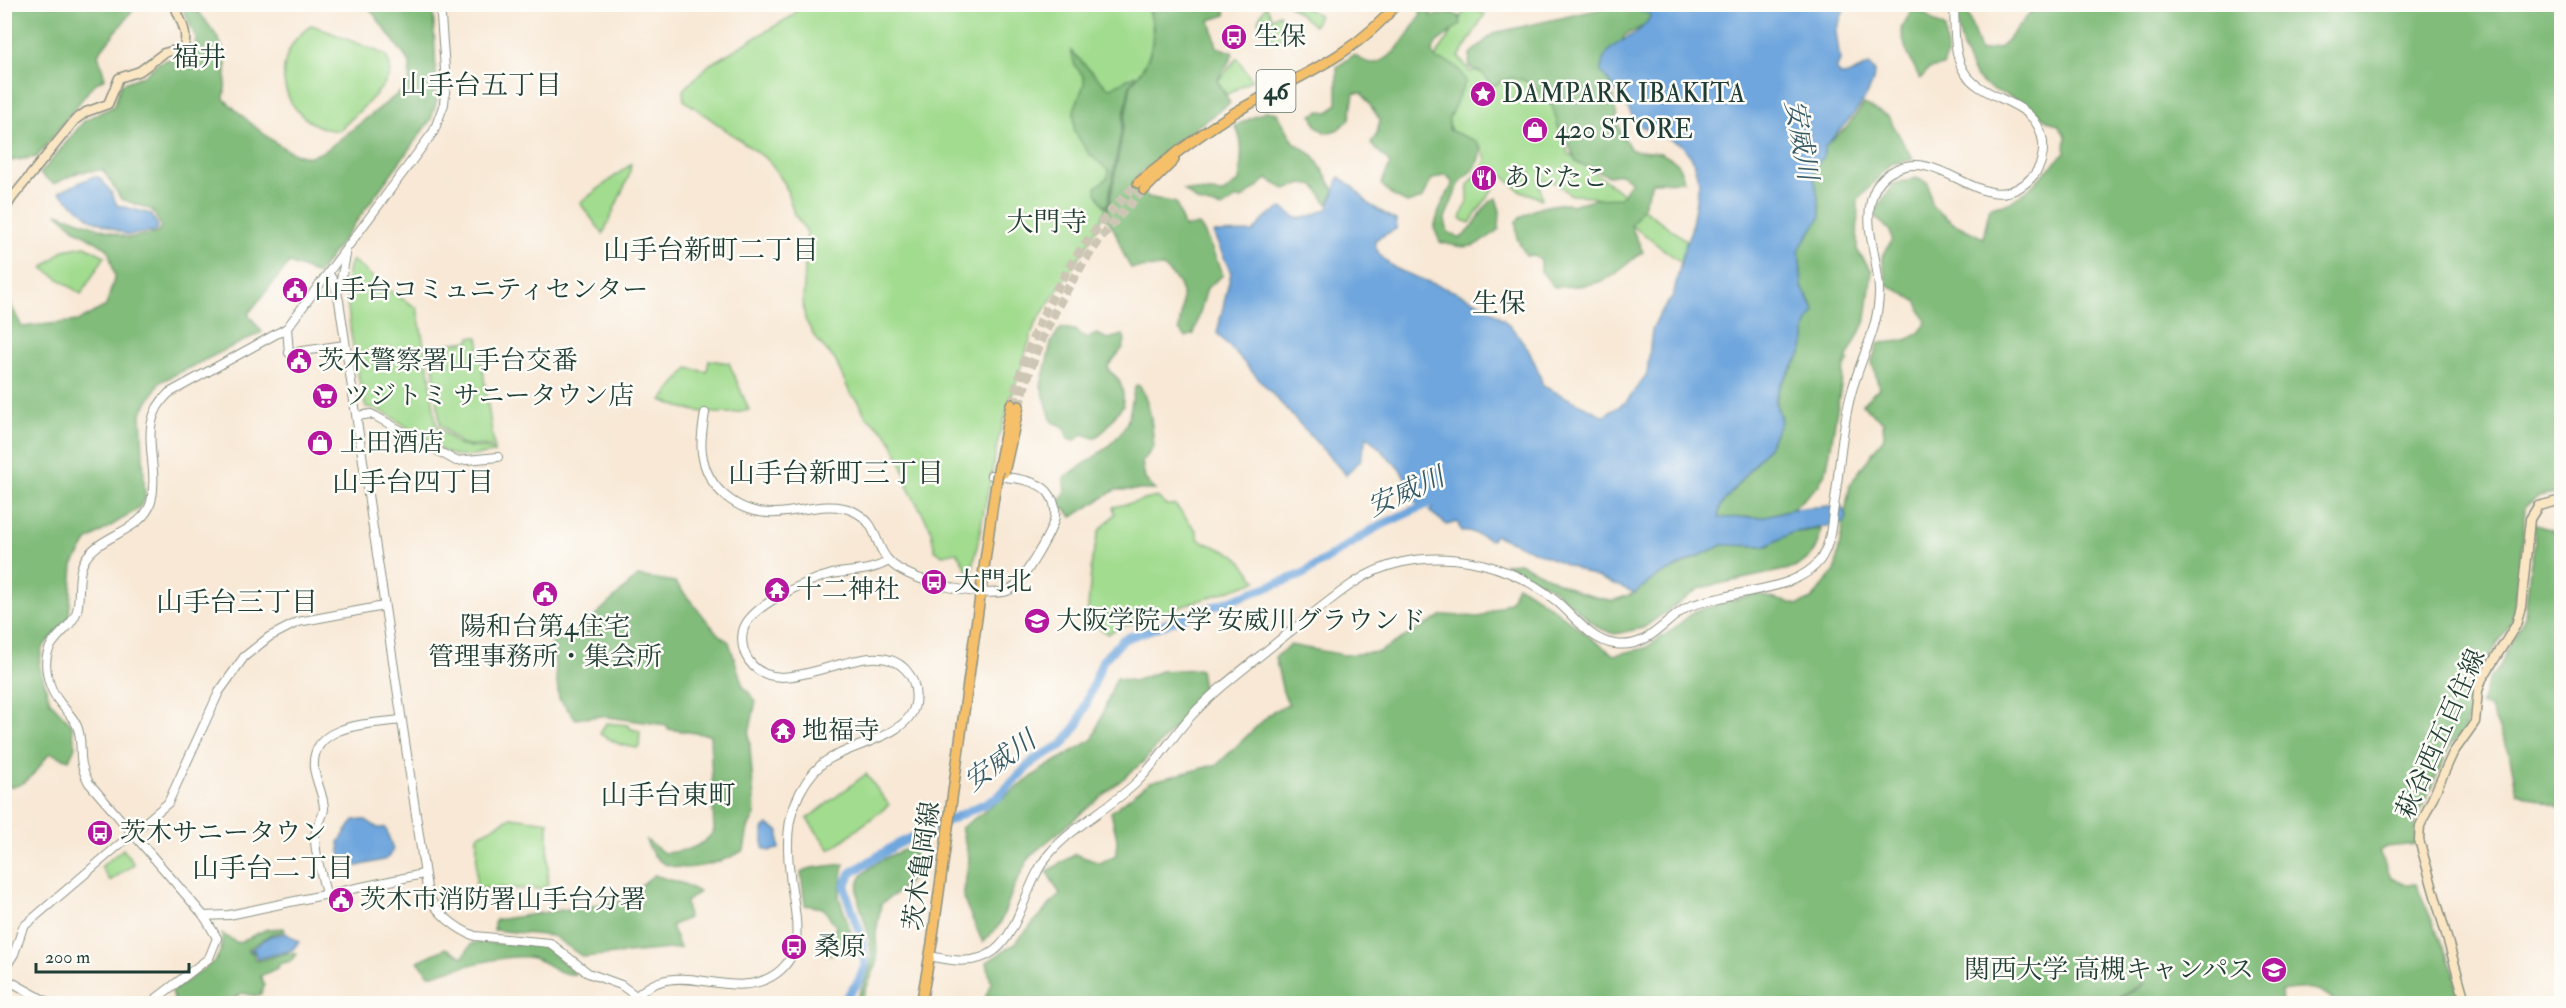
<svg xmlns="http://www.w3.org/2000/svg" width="2566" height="1008" font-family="'IM FELL Double Pica','Noto Serif JP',serif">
  <rect width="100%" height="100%" fill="#fdfcf7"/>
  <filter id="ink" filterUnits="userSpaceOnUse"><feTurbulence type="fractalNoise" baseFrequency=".0167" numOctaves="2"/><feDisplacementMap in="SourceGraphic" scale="12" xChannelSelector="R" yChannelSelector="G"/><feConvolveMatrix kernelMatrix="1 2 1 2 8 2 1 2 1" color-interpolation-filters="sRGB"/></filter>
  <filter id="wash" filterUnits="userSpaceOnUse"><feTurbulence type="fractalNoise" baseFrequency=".008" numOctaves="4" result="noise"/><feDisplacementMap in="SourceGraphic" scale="24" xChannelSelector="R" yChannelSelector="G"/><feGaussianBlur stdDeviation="1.35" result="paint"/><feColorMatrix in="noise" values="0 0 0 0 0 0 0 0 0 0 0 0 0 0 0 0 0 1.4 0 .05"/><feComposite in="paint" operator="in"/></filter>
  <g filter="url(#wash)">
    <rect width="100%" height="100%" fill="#f8e8d5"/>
    <g fill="#a2dc8f" stroke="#608c62" stroke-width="1.5">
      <path d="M799 5H1147C1158 34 1152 61 1131 84L1109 202 1093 236 1035 324 999 436 971 577 957 552 943 555 935 551 930 527 907 486 906 475 893 444 887 434 865 415 858 400 851 395 835 360 814 336 805 319 803 302 807 232 794 214 785 184 768 160 684 100 683 90 710 64 794 15Z"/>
      <path d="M1266 5 1272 18 1279 14 1292 31 1278 41 1272 39 1258 21Z"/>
      <path d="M1289 5H1300L1319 15 1314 26Z"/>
      <path d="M1468 5 1485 14 1459 57 1470 72 1498 64 1552 97 1568 153 1849 361 1836 378 1592 196 1571 195 1555 182 1539 180 1542 199 1519 190 1502 175 1470 223 1461 219 1468 198V185L1483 166 1486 159 1480 145 1451 131 1448 117 1462 85 1435 58Z"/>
      <path d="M312 25 384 54C388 59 391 65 390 72 388 87 351 118 339 131 281 126 263 57 312 25Z"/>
      <path d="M1237 58 1252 80 1226 95 1218 81Z"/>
      <path d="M631 164 629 176 603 234 580 203Z"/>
      <path d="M85 246 105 256 81 294 43 268 64 250Z"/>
      <path d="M352 260 390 291 417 308 430 377 436 425 460 446 494 449V453C483 454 468 458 457 456 426 449 398 411 366 407 358 384 338 278 352 260Z"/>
      <path d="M470 337H478L494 446 462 445 440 424 432 358 445 344 469 341Z"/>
      <path d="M709 360 729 363 749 410C723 417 686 412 662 400L688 368 707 372Z"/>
      <path d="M1157 497 1166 505H1175L1196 530 1199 540 1236 555 1257 581 1116 629 1108 634 1087 620 1092 559 1099 531 1115 514 1113 507Z"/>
      <path d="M606 723 628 725 631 729 640 731 639 747 636 748 619 744 600 734Z"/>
      <path d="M866 774 889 805 830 850 807 819Z"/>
      <path d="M511 817 548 822V884L542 889 476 888 477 836Z"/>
      <path d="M123 849 134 864 110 881 101 867Z"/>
    </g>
    <g fill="#81bc7a" stroke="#507c57" stroke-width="1.5">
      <path d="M4 5H137L98 54 105 78 93 85 37 157 10 161 4 159Z"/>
      <path d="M181 5 194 6C224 44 230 49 224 99 243 116 279 152 304 156 312 158 319 153 326 150L409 85 410 63 367 5H433L437 100 431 119 318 274 289 263 248 314 262 332 160 382 141 413 145 499 138 509 87 541 73 565 69 617 42 648 39 665 50 701 72 725 75 747 69 760 50 753C36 769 28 789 4 787V299L9 301 22 327 78 321 106 306 115 276 108 249 76 230 57 213 128 238 158 233 161 226 152 210 121 199 103 170 79 172 54 184 40 174 84 121 114 106 121 84 145 75 158 63 189 53 195 46 196 38Z"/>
      <path d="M1148 5H1223L1226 15 1210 20 1217 47 1232 52 1233 55 1217 81 1230 103 1177 141 1133 180 1148 197 1176 203 1184 227 1199 225C1209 236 1215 260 1223 275L1207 288 1194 334 1186 337 1179 330C1182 301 1190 288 1163 267L1131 268C1118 249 1120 231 1104 217L1110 202 1131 84C1152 61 1159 34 1148 5Z"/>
      <path d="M1418 5H1446L1431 8V16L1452 13 1459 16 1461 24 1436 43 1432 53 1437 60C1452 60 1459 68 1466 81L1449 118V130L1476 141 1481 151C1475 174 1474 167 1460 182 1459 184 1446 215 1445 218 1445 222 1447 228 1448 232L1460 238C1478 228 1478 208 1496 198L1500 211 1499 229C1477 248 1468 251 1440 242L1434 228 1440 208 1453 183 1446 174 1431 180 1423 198 1407 203 1393 196 1381 184 1390 165C1386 156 1377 152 1371 144L1377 134 1380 120 1362 93H1354L1350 119 1337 130 1325 133 1316 125 1312 115 1320 111 1329 112 1337 104V67L1354 55C1359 58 1366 63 1371 63 1393 65 1410 29 1421 15Z"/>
      <path d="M1915 5 1933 21 1945 28 1947 54 1943 66 1929 69 1920 79 1906 50 1901 29Z"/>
      <path d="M1957 5H1965L1980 51 2001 47 2037 5H2561V492L2538 496 2525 507 2523 538 2512 622 2474 680 2472 705 2463 733 2452 743 2416 820V844L2386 847 2379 851 2391 878 2404 884H2416L2454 972 2458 1003H2336C2319 984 2304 988 2281 991L2282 1003H2111L2139 988 2146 981 2109 1004H983L991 983 987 962 1014 944 1060 894 1047 872 1075 854 1100 863 1116 855 1117 839 1111 812 1150 782 1218 764 1273 711 1289 705 1283 692 1275 657 1290 645 1344 655 1379 652 1443 615 1480 617 1511 601 1517 585C1553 605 1581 632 1614 655L1645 648 1672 630 1695 611 1756 594 1798 605 1812 599 1835 571 1850 484 1884 437 1883 422 1862 404 1879 388 1872 361 1878 343C1897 342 1918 342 1926 322L1916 301 1887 284 1882 258 1892 239 1890 231 1873 214 1894 184 1916 178 1928 183 1932 206 1953 223 1983 238 1990 207 2009 203 2028 190 2065 152 2066 136 2058 125C2045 121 2036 109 2023 102 2011 96 1997 93 1985 85 1966 73 1955 26 1957 5Z"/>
      <path d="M1614 6 1651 13 1648 24 1625 35 1613 61V99L1620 131 1631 150 1661 153 1678 163 1684 181 1652 182 1643 207 1631 226 1643 252C1632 258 1627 265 1618 272 1600 287 1575 286 1554 287L1541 271V261L1533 255 1526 256 1517 238 1516 221C1533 207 1547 205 1568 203L1571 205 1594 199 1620 198 1631 181 1621 174 1609 176 1576 162 1568 143 1561 137 1553 108 1540 93 1524 80 1511 78 1493 86 1482 73 1469 67 1470 54 1494 33Z"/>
      <path d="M1071 51 1107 87 1111 88 1135 75 1137 76 1130 83 1108 202 1105 207 1096 193V187L1108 177 1109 171 1089 154 1074 131V110L1084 84V77L1075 66Z"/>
      <path d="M1864 104 1888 116 1913 160 1890 164 1858 200 1857 250 1872 271 1866 319 1845 362 1830 452 1826 471 1818 486 1792 509 1762 517 1719 518V511L1722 504 1768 447 1781 418C1767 385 1794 375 1803 349 1805 341 1803 332 1805 325 1806 319 1811 313 1814 308L1802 287 1799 249 1821 216 1813 169 1824 154V147L1847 127Z"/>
      <path d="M1266 111 1277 113 1294 142 1314 156 1334 190 1328 205 1315 186 1303 184 1285 189 1267 179 1242 199 1237 198 1222 208 1198 202 1184 190 1223 193 1239 181C1241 163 1245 142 1235 126Z"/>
      <path d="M1063 328 1074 330 1087 338 1097 334 1108 339 1123 335 1125 340 1123 348 1108 366 1109 371C1122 379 1124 391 1123 406 1112 417 1107 432 1094 438L1083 434 1074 441 1068 439 1064 427 1052 422 1041 386 1051 343 1058 331Z"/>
      <path d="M1136 385 1140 386C1151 405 1152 425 1154 447L1142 462 1145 479 1155 490H1115L1072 517 1058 502C1068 495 1064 488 1064 478 1085 462 1116 447 1127 422 1132 410 1131 397 1136 385Z"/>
      <path d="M2533 524 2561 533V808L2517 793 2509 752 2489 707 2481 704 2489 679 2499 668 2525 616 2530 567 2535 544Z"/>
      <path d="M1821 529C1818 548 1812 559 1794 568L1700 588 1643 628 1615 634 1599 628 1550 587 1505 564 1520 563 1580 593 1612 601 1635 593 1656 577 1722 545 1767 546 1791 533Z"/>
      <path d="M638 576 675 582 718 634 729 642 743 686 756 701 749 734 755 815 748 828 744 850C726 861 693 872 671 866 657 863 650 852 646 840L664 853C685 851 701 849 714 831L710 735 668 729 666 725 601 716 576 719 559 699 552 642 573 636Z"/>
      <path d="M1200 669 1203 688 1192 708 1143 762 1030 856 1014 887 1000 924 983 943 963 898 969 858 961 828 1043 769 1093 739 1116 678 1134 681 1161 671Z"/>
      <path d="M904 850H915C919 884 905 886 881 904L876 933 877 963 860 1003H855C861 988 872 972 871 955 868 899 827 880 904 850Z"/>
      <path d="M844 864 839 897 854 942 832 954H825L836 926 823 908 805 905 801 873 811 868Z"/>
      <path d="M654 875 684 884 699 892 686 902 688 918 671 926 680 948 583 957 553 936 494 930V923L496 920 621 901Z"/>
      <path d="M284 928 285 931 271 934 247 950 250 953 253 951 254 959 258 961 287 953 296 954 291 961 279 964 278 968 260 976 265 985 260 995 255 996 242 993 232 1000V1003H176L171 992 216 960 221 950 222 934 238 943 267 929Z"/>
      <path d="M472 943 526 944 547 947 575 974C556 976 546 958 527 957 500 955 457 969 429 975L418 961 446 948 463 957Z"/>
    </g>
    <g fill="#6ea6dd" stroke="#467288" stroke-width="1.5">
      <path d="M1615 4 1846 5 1836 31 1840 61 1836 70 1841 75 1850 74 1869 65 1874 70C1876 96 1841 127 1825 147L1823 158 1813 169 1821 216 1799 249 1802 287 1815 312C1798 332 1810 333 1802 351 1796 366 1781 378 1776 395 1774 405 1780 413 1781 422L1768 447 1722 504 1719 511V518L1762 517 1792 509 1840 505 1847 516 1845 523 1791 533 1767 546 1722 545 1656 577 1635 593 1495 535 1491 540 1469 531 1462 532 1457 522 1447 525 1429 511 1433 506 1426 500 1421 505 1412 499C1411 473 1384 454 1367 436L1360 461 1346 475 1217 333 1231 273 1213 233 1253 232 1268 215 1282 208C1288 211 1289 214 1295 217 1304 222 1320 211 1329 208L1339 177 1352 186 1370 205 1397 221 1396 229 1375 240C1375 249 1379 254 1385 260 1394 270 1409 274 1421 279 1447 289 1474 297 1496 314 1521 332 1535 357 1543 386L1604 416 1626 402 1647 374 1652 330 1659 315 1673 296 1685 245 1691 230 1699 182 1692 158 1682 145 1636 124 1623 98 1601 72C1602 37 1641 42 1651 14Z"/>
      <path d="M92 177H99L111 192 117 205 151 214 158 226 156 231 128 235 91 219 59 192Z"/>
      <path d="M354 820H366L378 828H386L393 850 387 859 353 867 351 859 341 860 339 842Z"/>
      <path d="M768 825 779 831V849L769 851 763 848V829Z"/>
      <path d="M286 933 299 942 292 950 257 959 254 950 249 951 270 936Z"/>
    </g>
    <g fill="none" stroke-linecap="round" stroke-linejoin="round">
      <path stroke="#6ea6dd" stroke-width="9" d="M841 1004 859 981 865 966 861 936 847 896 845 885 851 873 896 845 997 798 1034 760 1062 745 1078 724 1103 660 1124 639 1301 575 1377 527 1438 499"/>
    </g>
  </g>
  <g filter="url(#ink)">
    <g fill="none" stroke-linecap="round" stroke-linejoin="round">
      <g stroke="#cdc6b5" stroke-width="9" stroke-dasharray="9 4.5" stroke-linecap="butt">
        <path d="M1011 404C1018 384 1023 363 1031 343 1055 283 1091 228 1138 183"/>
        <path d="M1019 406C1041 325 1083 249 1144 190"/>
      </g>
      <g stroke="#8c9284" stroke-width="10">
        <g id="tertiary">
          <path d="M329 274 334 282 339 301 428 895C437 913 456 929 475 936L550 943 588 973 621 985 636 996"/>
          <path d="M339 290 346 255"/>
          <path d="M287 328 289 353 345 345"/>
          <path d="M705 413C703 426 700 440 702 453 707 490 740 515 776 513 800 512 830 500 853 511 879 523 873 544 889 561 908 581 975 596 1002 592 1006 592 1010 590 1014 587 1025 577 1053 531 1055 516 1056 507 1053 498 1047 491 1034 478 1008 478 991 475"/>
          <path d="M357 416 371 414 375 416 456 461 498 457"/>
          <path d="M326 895C323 877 314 854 315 836 316 826 323 818 324 809 324 796 316 782 314 768 310 723 371 724 401 720"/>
          <path d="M204 916 229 915 423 874"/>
          <path d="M930 956C952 961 975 965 994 951 1020 932 1026 881 1049 854 1074 825 1110 808 1137 782 1157 762 1172 737 1191 716 1217 688 1248 666 1277 642 1302 623 1326 602 1352 584 1412 542 1500 555 1555 600 1574 615 1590 641 1615 644 1648 649 1663 621 1688 607 1699 602 1712 600 1724 597 1754 589 1800 587 1820 560 1831 545 1831 524 1834 506 1840 469 1841 430 1851 394 1860 359 1878 331 1879 294 1880 264 1864 231 1871 201 1874 188 1881 177 1893 171 1942 143 1987 226 2032 177 2041 168 2044 154 2043 142 2037 96 1982 104 1963 70 1953 52 1955 25 1954 4"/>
          <path d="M4 970 14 954 23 927 168 803 219 692 244 657 269 637 298 622 384 606"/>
          <path d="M4 978 51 1004"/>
          <path d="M149 1004 209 958 217 938 204 916 89 783C75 758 85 745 77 726 73 716 64 709 58 700 49 688 43 666 48 652 53 636 72 628 77 611 81 595 76 572 86 558 102 534 143 531 151 502 161 462 134 425 169 393L287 328 434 131 444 104 446 82 440 4"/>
          <path d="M630 1004C673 948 729 1008 777 973 809 949 793 908 790 875 787 852 786 825 795 804 801 788 810 774 823 763 847 744 909 738 915 704 917 691 915 680 906 670 868 629 783 709 749 661 743 652 741 641 743 631 749 605 809 580 832 574 853 570 870 572 889 561"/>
        </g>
      </g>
      <g stroke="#8c9284" stroke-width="11">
        <g id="secondary">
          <path d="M4 211 12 198 75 120 86 112 108 104 119 78 140 71 164 53 183 48C190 34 179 18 174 4"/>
          <path d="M2466 1004 2419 840 2420 826 2447 766 2453 753 2475 722 2478 691 2482 679 2516 625 2521 607 2530 519 2538 506 2562 500"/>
        </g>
      </g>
      <g stroke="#8c9284" stroke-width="12">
        <g id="primary">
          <path d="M1138 183C1169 158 1200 134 1234 113 1294 77 1350 60 1397 4"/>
          <path d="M1144 190 1174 160"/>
          <path d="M998 471 1011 404"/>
          <path d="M1004 473 1019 406"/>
          <path d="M921 1004 932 943 992 510"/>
        </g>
      </g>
      <use href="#tertiary" stroke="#fff" stroke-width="8"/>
      <use href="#secondary" stroke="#fbe6c4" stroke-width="8"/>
      <use href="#primary" stroke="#f6c06b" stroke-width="9"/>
      <g stroke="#8c9284" stroke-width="12" stroke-linecap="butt">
        <path id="primary-bridge" d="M992 510 998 471"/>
      </g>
      <use href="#primary-bridge" stroke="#f6c06b" stroke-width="9"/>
    </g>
  </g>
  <defs>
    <g id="bus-disc" transform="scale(1.35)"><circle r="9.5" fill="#b5179e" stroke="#fdfcf7"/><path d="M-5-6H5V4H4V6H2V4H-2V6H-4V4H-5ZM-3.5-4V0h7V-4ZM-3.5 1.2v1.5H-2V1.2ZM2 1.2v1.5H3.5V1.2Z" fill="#fff"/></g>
    <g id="sight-disc" transform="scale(1.35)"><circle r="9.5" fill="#b5179e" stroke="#fdfcf7"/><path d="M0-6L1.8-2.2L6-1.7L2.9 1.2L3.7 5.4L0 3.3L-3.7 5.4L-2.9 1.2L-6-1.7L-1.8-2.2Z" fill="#fff"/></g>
    <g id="shop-disc" transform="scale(1.35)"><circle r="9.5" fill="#b5179e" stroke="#fdfcf7"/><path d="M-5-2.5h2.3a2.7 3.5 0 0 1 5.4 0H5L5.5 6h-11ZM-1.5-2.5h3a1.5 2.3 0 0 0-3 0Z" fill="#fff"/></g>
    <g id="restaurant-disc" transform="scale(1.35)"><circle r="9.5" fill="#b5179e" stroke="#fdfcf7"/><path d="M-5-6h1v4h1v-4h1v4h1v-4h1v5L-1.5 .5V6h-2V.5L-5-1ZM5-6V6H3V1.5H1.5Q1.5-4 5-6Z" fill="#fff"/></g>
    <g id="civic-disc" transform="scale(1.35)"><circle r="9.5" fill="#b5179e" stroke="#fdfcf7"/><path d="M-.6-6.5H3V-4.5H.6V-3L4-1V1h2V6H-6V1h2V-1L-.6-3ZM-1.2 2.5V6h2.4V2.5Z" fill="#fff"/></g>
    <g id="supermarket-disc" transform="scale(1.35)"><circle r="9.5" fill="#b5179e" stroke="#fdfcf7"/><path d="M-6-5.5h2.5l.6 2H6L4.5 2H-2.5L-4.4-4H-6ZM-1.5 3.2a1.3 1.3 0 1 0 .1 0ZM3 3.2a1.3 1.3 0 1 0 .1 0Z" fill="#fff"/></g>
    <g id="temple-disc" transform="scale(1.35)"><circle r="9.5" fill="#b5179e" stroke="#fdfcf7"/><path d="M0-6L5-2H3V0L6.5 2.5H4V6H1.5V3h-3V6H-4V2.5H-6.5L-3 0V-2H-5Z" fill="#fff"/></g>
    <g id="school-disc" transform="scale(1.35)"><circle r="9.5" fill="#b5179e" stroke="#fdfcf7"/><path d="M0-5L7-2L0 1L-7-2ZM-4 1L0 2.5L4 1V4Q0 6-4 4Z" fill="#fff"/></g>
    <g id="university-disc" transform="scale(1.35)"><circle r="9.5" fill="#b5179e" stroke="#fdfcf7"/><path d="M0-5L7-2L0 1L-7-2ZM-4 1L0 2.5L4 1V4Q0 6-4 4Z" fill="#fff"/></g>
  </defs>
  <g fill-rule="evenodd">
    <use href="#bus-disc" x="1234" y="37"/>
    <use href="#sight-disc" x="1483" y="94"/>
    <use href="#shop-disc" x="1535" y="130"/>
    <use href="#restaurant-disc" x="1484" y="178"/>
    <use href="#civic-disc" x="295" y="290"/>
    <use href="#civic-disc" x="299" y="361"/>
    <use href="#supermarket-disc" x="325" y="396"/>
    <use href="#shop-disc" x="320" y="443"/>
    <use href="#bus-disc" x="934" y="582"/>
    <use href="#temple-disc" x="777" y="590"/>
    <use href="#civic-disc" x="545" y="594"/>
    <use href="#school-disc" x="1037" y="621"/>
    <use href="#temple-disc" x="783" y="731"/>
    <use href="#bus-disc" x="100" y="833"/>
    <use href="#civic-disc" x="341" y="900"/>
    <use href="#bus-disc" x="794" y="947"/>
    <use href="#university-disc" x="2274" y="970"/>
  </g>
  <g text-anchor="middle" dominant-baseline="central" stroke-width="5" stroke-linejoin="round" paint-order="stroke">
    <rect fill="#fdfcf7" stroke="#62766e" stroke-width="1.5" x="1256.5" y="70" width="39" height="42" rx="4.5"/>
    <g font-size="24" font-weight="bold" fill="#1f3d34">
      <text x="1276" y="91">46</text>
    </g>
    <g font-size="26" fill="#1f3d34" stroke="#fdfcf7" text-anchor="start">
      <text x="1254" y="37">生保</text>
      <text x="1502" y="94">DAMPARK IBAKITA</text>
      <text x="1555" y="130">420 STORE</text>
      <text x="1504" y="178">あじたこ</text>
      <text x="314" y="290">山手台コミュニティセンター</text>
      <text x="318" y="361">茨木警察署山手台交番</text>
      <text x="344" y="396">ツジトミ サニータウン店</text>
      <text x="340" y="443">上田酒店</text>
      <text x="954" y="582">大門北</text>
      <text x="796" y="590">十二神社</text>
      <text x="1056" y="621">大阪学院大学 安威川グラウンド</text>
      <text x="545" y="627" text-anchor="middle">陽和台第4住宅<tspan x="545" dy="30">管理事務所・集会所</tspan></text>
      <text x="802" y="731">地福寺</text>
      <text x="120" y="833">茨木サニータウン</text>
      <text x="360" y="900">茨木市消防署山手台分署</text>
      <text x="814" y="947">桑原</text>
      <text x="2254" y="970" text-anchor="end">関西大学 高槻キャンパス</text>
    </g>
    <g font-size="26" fill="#1f3d34" stroke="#fdfcf7">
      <text transform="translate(2441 734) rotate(-66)">萩谷西五百住線</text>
      <text transform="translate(922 866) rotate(-82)">茨木亀岡線</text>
    </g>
    <g font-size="27" fill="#1f3d34" stroke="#fdfcf7">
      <text x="199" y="57">福井</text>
      <text x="481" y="85">山手台五丁目</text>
      <text x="1047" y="222">大門寺</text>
      <text x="711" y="250">山手台新町二丁目</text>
      <text x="1499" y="303">生保</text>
      <text x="836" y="473">山手台新町三丁目</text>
      <text x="413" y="482">山手台四丁目</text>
      <text x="237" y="602">山手台三丁目</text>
      <text x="668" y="795">山手台東町</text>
      <text x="273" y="868">山手台二丁目</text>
    </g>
    <g font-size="27" font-style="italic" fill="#375c67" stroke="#fdfcf7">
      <text transform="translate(1801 140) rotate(80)">安威川</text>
      <text transform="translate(1406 492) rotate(-24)">安威川</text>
      <text transform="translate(1000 761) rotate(-36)">安威川</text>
    </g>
  </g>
  <rect width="2566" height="1008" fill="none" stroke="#fdfcf7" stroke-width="24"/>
  <path d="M36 963v9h153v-9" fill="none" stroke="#1f3d34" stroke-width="3"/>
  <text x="45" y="963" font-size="18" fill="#1f3d34" stroke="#fdfcf7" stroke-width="4.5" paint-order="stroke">200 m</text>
</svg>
